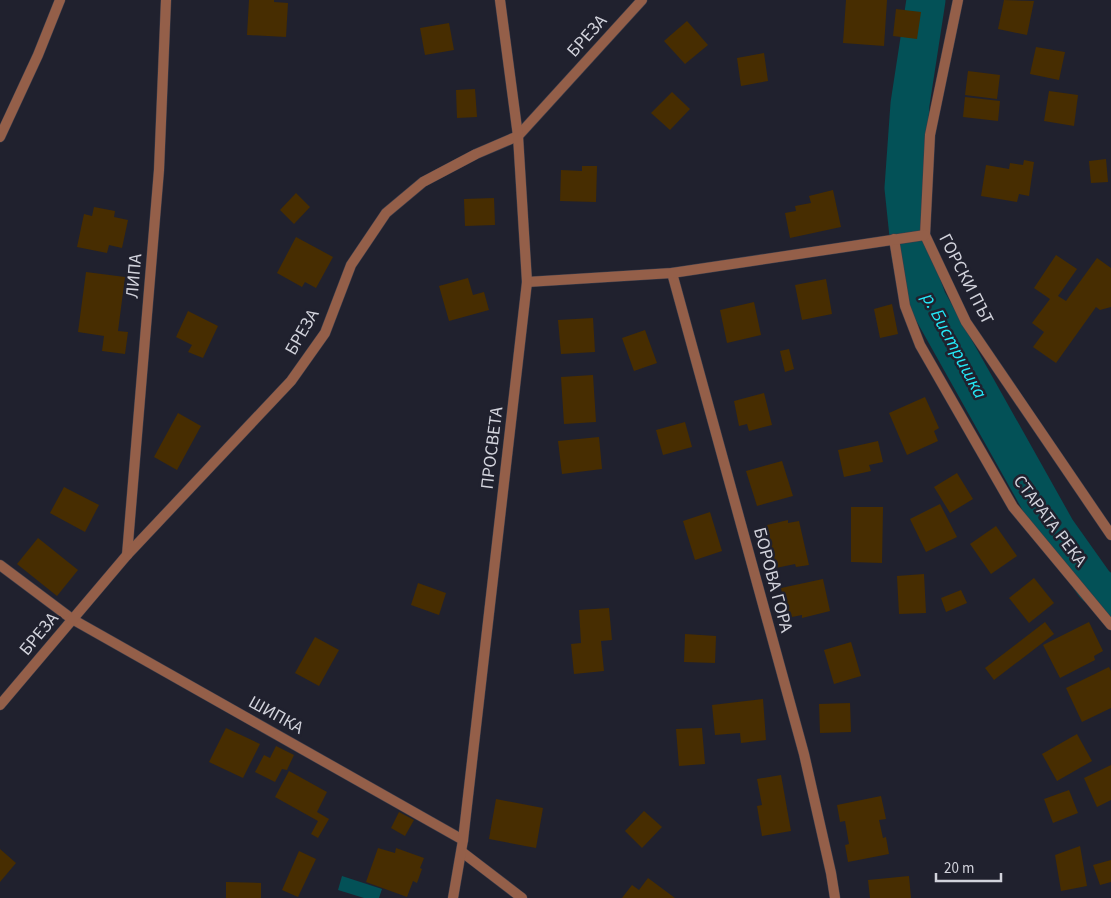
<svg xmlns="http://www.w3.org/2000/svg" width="1111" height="898" font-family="'Source Sans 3',sans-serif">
  <rect width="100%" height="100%" fill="#20212e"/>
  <path fill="#035157" d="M342 876 382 889 379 898H364L338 890Z"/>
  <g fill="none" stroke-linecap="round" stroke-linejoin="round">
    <path stroke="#035157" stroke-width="39" d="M926 0 910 104 904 188 911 255 927 300 1056 530 1095 585 1111 598"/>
  </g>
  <g fill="#472d01">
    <path d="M249 0H274V2L288 3 286 37 247 35Z"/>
    <path d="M846 0H887L884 46 843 43Z"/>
    <path d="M1004 0 1034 1 1027 35 998 29Z"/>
    <path d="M896 9 921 12 917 39 893 36Z"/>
    <path d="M687 21 708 45 685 64 664 41Z"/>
    <path d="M449 23 454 50 425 55 420 28Z"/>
    <path d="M1036 47 1065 52 1059 80 1030 74Z"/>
    <path d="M764 53 768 81 741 86 737 58Z"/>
    <path d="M968 71 1000 75 997 99 965 95Z"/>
    <path d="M475 89 477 117 457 118 456 90Z"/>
    <path d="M1049 91 1078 95 1074 126 1044 121Z"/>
    <path d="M672 92 690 109 670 130 651 113Z"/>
    <path d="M965 97 1000 101 998 121 963 117Z"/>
    <path d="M1106 159 1108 182 1091 183 1089 161Z"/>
    <path d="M1024 160 1034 162 1029 196 1019 194 1017 202 981 196 986 165 1009 169 1010 163 1023 165Z"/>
    <path d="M582 166H597L596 202 560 201 561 170 582 171Z"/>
    <path d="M833 190 841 227 790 238 785 213 796 211 795 206 811 203 809 196Z"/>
    <path d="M296 193 310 207 294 224 280 210Z"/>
    <path d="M494 198 495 225 465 226 464 199Z"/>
    <path d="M94 207 115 211 114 217 128 220 122 248 109 245 107 253 77 247 84 214 92 216Z"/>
    <path d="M296 237 333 257 316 288 305 282 302 287 277 273Z"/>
    <path d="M1056 255 1077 269 1058 296 1066 301 1097 258 1111 268V307L1100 310 1096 307 1056 363 1033 347 1044 332 1032 323 1050 299 1034 288Z"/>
    <path d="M86 272 125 277 118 331 128 332 125 354 102 351 104 336 78 332Z"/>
    <path d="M468 278 473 295 484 292 489 310 449 321 439 286Z"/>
    <path d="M826 279 832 314 802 320 795 285Z"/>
    <path d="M754 302 761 335 727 343 720 310Z"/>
    <path d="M892 304 898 334 880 338 874 309Z"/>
    <path d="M188 311 218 326 203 358 188 352 192 345 176 337Z"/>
    <path d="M593 318 595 352 561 354 558 320Z"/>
    <path d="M645 330 657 363 634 371 622 338Z"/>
    <path d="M789 349 794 369 785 372 780 351Z"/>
    <path d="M593 375 596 422 564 424 561 377Z"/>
    <path d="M764 393 772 425 749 431 747 424 739 426 734 401Z"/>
    <path d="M925 397 939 428 934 431 938 441 907 455 889 413Z"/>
    <path d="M178 413 201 426 177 470 154 457Z"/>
    <path d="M685 422 692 447 663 455 656 430Z"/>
    <path d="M599 437 602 469 562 474 558 441Z"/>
    <path d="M878 441 883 462 869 465 871 471 844 477 838 450Z"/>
    <path d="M782 461 793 496 757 506 746 471Z"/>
    <path d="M957 473 973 499 950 513 934 487Z"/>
    <path d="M64 487 99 505 85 532 50 513Z"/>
    <path d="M940 504 957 537 926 552 910 519Z"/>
    <path d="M851 507H883L882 563 851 562Z"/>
    <path d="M710 512 722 551 695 560 683 521Z"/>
    <path d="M788 520V523L799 521 809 565 796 567 795 564 776 568 767 525Z"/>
    <path d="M996 526 1017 556 991 574 970 544Z"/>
    <path d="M38 538 78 570 57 596 17 564Z"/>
    <path d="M924 574 926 613 899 614 897 576Z"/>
    <path d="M1034 578 1054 603 1029 623 1009 598Z"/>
    <path d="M823 579 830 611 802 618V615L787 618 781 588Z"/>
    <path d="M418 583 446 593 439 615 411 605Z"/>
    <path d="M961 590 967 603 946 612 941 598Z"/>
    <path d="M609 608 612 640 601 641 604 671 574 674 571 644 581 643 579 610Z"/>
    <path d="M1045 622 1054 634 994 680 985 668Z"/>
    <path d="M1089 622 1103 651 1094 656 1095 660 1060 678 1043 645Z"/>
    <path d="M685 634 716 636 715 663 684 662Z"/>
    <path d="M315 637 339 650 319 686 295 673Z"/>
    <path d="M851 642 861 676 834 684 824 650Z"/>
    <path d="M1109 667 1111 671V708L1082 722 1066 688Z"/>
    <path d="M763 699 766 740 741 743 740 733 715 735 712 705Z"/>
    <path d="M850 703 851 732 820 733 819 704Z"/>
    <path d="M226 728 260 744 243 778 209 762Z"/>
    <path d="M702 728 705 764 679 766 676 729Z"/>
    <path d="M1077 734 1092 761 1057 781 1042 754Z"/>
    <path d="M276 746 294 755 287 770 282 769 275 782 255 772 264 755 270 758Z"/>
    <path d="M1111 765V800L1097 807 1084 778Z"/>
    <path d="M289 771 327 792 317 812 329 819 318 838 311 834 318 821 275 797Z"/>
    <path d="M781 775 791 831 762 836 757 806 762 805 757 779Z"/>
    <path d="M1069 790 1078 813 1053 823 1044 799Z"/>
    <path d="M881 796 886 819 879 820 883 838 886 837 889 854 848 862 845 845 849 844 845 821 840 822 837 805Z"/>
    <path d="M496 799 543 808 536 848 489 839Z"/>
    <path d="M644 811 662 827 642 848 625 831Z"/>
    <path d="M399 812 414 820 405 836 391 828Z"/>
    <path d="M1080 846 1087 886 1061 891 1055 855Z"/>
    <path d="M378 848 395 853 396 848 424 858 420 868 422 869 417 883 413 881 407 897 366 882Z"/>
    <path d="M0 849 16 863 0 882Z"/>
    <path d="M299 851 316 859 298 897 282 890Z"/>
    <path d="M1111 860V882L1100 885 1093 865Z"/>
    <path d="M909 876 911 898H870L868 880Z"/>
    <path d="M648 878 675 898H622L632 885 639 890Z"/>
    <path d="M226 882 261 883V898H226Z"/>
  </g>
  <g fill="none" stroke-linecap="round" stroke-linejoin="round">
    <g stroke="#3c3d4a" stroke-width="11">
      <path id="lane" d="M0 137 38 55 60 0"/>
    </g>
    <g stroke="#3c3d4a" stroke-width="11">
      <g id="street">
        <path d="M958 0 930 135 925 235 966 322 1111 535"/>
        <path d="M894 239 905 306 920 345 1013 507 1111 625"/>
        <path d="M672 273 804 754 831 873 835 898"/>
        <path d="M527 282 672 273 925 235"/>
        <path d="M127 555 159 170 166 0"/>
        <path d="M0 565 72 619 463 840"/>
        <path d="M0 705 127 555 291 381 325 333 351 265 386 213 423 182 476 154 518 136 642 0"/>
        <path d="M462 852 522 898"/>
        <path d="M453 898 463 840 527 282 518 136 500 0"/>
      </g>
    </g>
    <use href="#lane" stroke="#945f49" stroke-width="10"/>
    <use href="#street" stroke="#945f49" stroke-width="10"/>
  </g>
  <g text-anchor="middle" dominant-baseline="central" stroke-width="5" stroke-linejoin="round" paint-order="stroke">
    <g font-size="18" fill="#d2d3dc" stroke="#20212e">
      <text transform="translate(587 36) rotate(-48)">БРЕЗА</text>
      <text transform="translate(134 276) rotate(-85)">ЛИПА</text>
      <text transform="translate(966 279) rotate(63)">ГОРСКИ ПЪТ</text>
      <text transform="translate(302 332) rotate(-60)">БРЕЗА</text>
      <text transform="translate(492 448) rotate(-83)">ПРОСВЕТА</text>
      <text transform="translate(1050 521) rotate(53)">СТАРАТА РЕКА</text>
      <text transform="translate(773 580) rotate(75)">БОРОВА ГОРА</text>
      <text transform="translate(39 634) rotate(-50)">БРЕЗА</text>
      <text transform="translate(276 715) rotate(29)">ШИПКА</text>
    </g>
    <g font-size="19" font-style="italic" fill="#24e9f8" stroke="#20212e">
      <text transform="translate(954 346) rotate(62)">р. Бистришка</text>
    </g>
  </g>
  <path d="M936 873v8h65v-8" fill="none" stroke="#d2d3dc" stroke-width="2.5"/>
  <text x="944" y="873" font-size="15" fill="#d2d3dc" stroke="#20212e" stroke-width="4" paint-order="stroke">20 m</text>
</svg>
